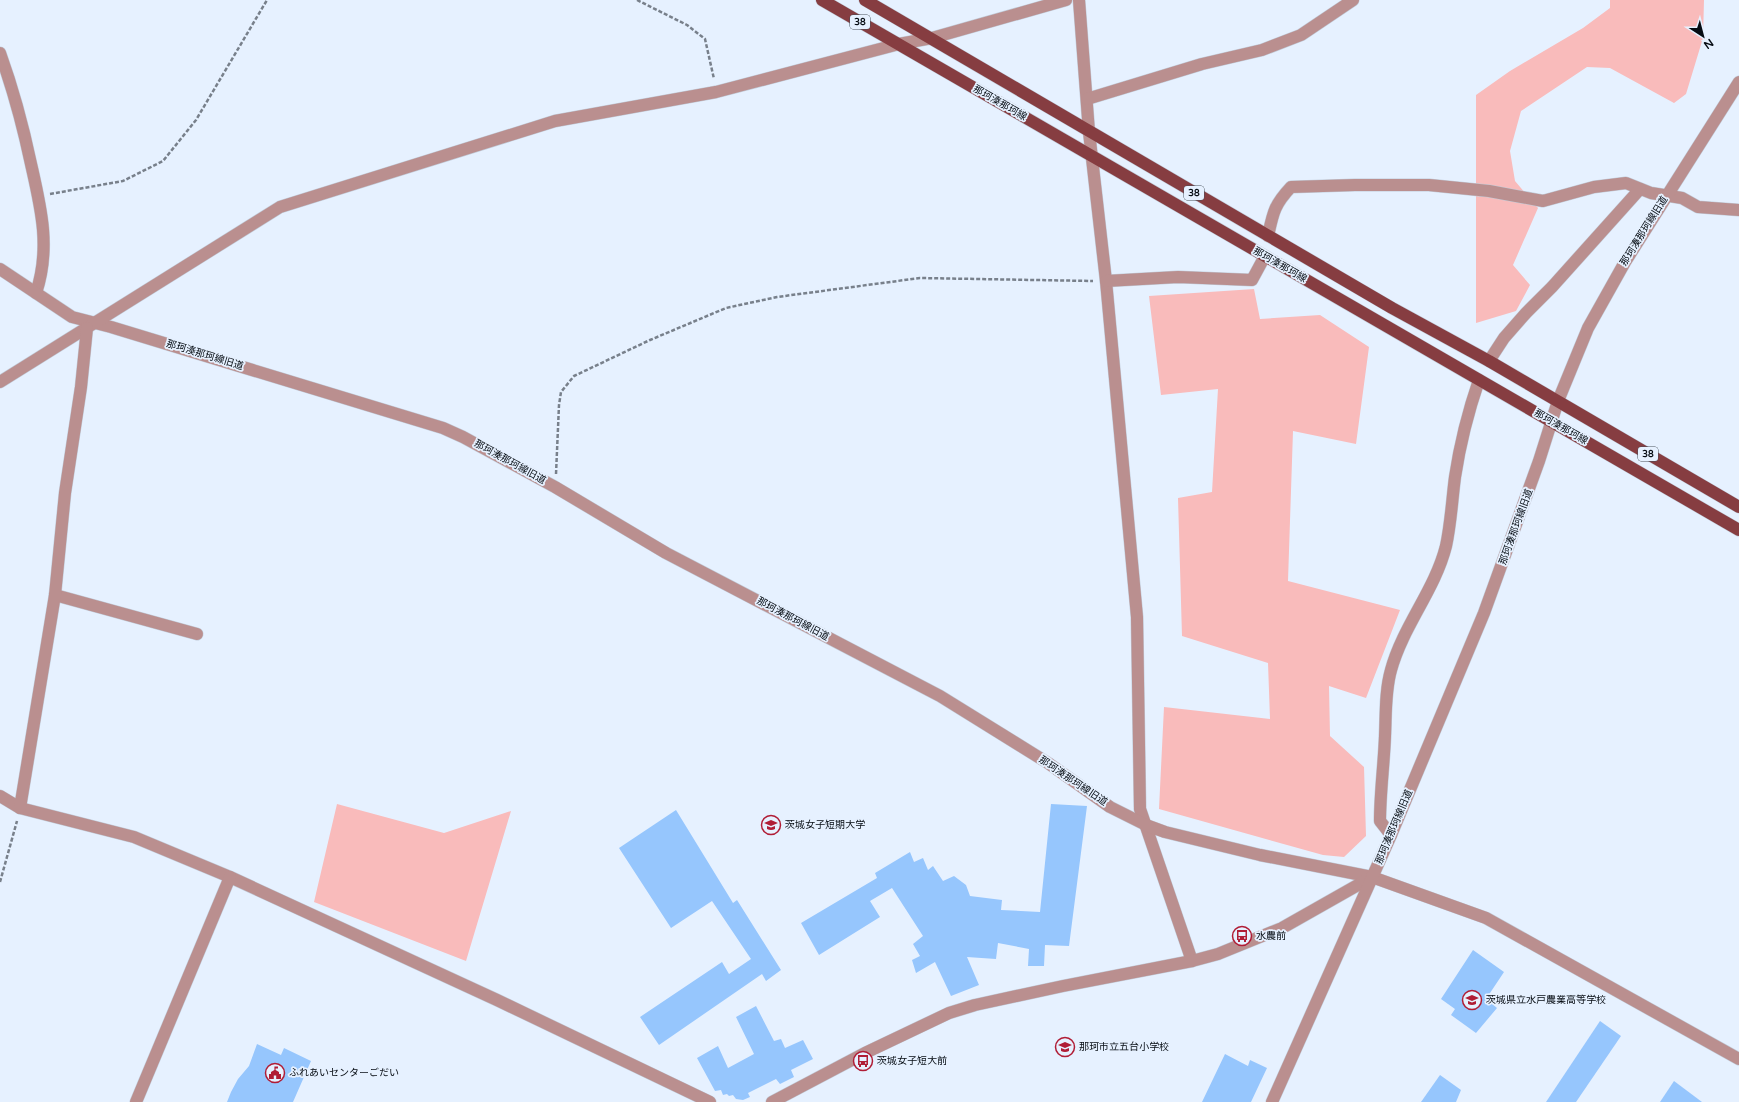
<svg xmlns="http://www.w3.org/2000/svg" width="1739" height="1102" font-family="'Varela Round','Noto Sans JP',sans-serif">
  <rect width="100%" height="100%" fill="#e6f1ff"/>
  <g fill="#f9bbbb">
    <path d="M1610 0H1704L1703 38 1686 94 1674 103 1610 68 1587 67 1521 111 1510 151 1515 181 1538 208 1513 265 1530 285 1516 311 1476 323V95L1510 71 1583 28 1610 8Z"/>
    <path d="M1254 289 1260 319 1320 315 1369 347 1356 444 1293 431 1288 581 1400 610 1366 698 1329 686 1330 736 1364 767 1366 836 1344 857 1323 855 1159 809 1164 707 1270 719 1268 663 1182 636 1178 498 1212 492 1218 389 1161 395 1149 296Z"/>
    <path d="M337 804 444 833 511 811 466 961 314 902Z"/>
  </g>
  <g fill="#96c6fd">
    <path d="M1051 804 1087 806 1069 946 1045 945 1044 966H1028L1029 949 998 943 996 959 967 957 979 985 951 996 935 962 916 973 912 960 920 956 913 944 923 936 892 888 870 901 880 917 819 955 801 923 877 878 875 873 910 852 914 862 923 858 928 870 933 866 943 881 954 876 966 885 970 896 1002 900 1001 910 1040 912Z"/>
    <path d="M676 810 733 903 737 900 781 970 766 981 762 974 659 1045 640 1017 722 962 729 974 751 959 712 901 671 928 619 848Z"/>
    <path d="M1473 950 1504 972 1486 999 1497 1008 1476 1033 1451 1015 1455 1009 1441 999Z"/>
    <path d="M756 1006 774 1041 781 1039 785 1048 803 1040 813 1059 791 1070 794 1077 780 1084 776 1079 748 1093 750 1097 743 1100 736 1099 733 1095 729 1096 727 1094 723 1095 721 1090 715 1091 697 1058 718 1046 728 1068 754 1054 736 1017Z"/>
    <path d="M1600 1021 1621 1036 1576 1102H1546Z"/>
    <path d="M257 1044 281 1055 284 1048 311 1061 293 1102H227L231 1092 238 1079 249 1066Z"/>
    <path d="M1225 1054 1248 1066 1250 1060 1267 1068 1251 1102H1202Z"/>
    <path d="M1440 1075 1461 1090 1456 1102H1421Z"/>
    <path d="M1674 1081 1702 1102H1660Z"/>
  </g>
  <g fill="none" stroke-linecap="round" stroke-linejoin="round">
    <g stroke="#c2ccd9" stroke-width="13">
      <g id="minor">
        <path d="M1079 0 1089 132 1106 281 1137 617 1140 809 1192 961"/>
        <path d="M0 53C13 89 23 126 31 164 41 208 51 248 36 293"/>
        <path d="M1087 99 1202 64 1262 50 1301 35 1353 0"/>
        <path d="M1268 236C1273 213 1274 205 1291 187L1355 185H1429L1489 191 1543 201 1594 187 1626 183 1651 193 1682 198 1698 207 1739 210"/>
        <path d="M0 269 72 317 111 327 443 428 463 437 555 487 666 553 940 696 1048 763 1110 807 1146 825 1165 832 1260 855 1372 877 1486 918 1739 1059"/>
        <path d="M1106 281 1178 277 1252 280 1265 256"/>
        <path d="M1489 361 1504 338 1526 313 1552 287 1640 189"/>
        <path d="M0 382 280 207 555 121 716 92 899 44 932 38 1066 0"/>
        <path d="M55 595 197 634"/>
        <path d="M0 796 20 808 134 837 230 877 497 1000 710 1102"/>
        <path d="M20 808 55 595 65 493 81 387 87 328"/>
        <path d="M1391 835 1380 821C1380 793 1384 764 1385 736 1386 714 1385 691 1391 670 1403 626 1435 590 1446 546 1451 523 1452 500 1455 477 1460 444 1468 412 1479 380"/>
        <path d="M136 1102 230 877"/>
        <path d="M772 1102 865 1053 949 1013 975 1005 1063 986 1192 961 1218 954 1282 928 1372 877"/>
        <path d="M1272 1102 1391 835 1484 613 1539 461 1558 401 1588 328 1625 262 1739 82"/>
      </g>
    </g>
    <g stroke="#c2ccd9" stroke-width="13">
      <g id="major">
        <path d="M822 0 1739 530"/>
        <path d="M865 0 1392 308 1489 361 1739 507"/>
      </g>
    </g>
    <g stroke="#78808b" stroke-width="2.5" stroke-dasharray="4 2" stroke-linecap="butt">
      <path d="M637 0 687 25 705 39 714 79"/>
      <path d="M50 194 123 181 163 161 196 120 267 0"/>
      <path d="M556 474 559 405 561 392 574 376 650 340 726 308 777 297 920 278 1093 281"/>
      <path d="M0 882 17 821"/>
    </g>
    <use href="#minor" stroke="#ba8f8f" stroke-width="12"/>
    <use href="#major" stroke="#863d41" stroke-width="12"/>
  </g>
  <defs>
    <g id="university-ring" transform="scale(1)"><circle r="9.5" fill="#e6f1ff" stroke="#b01d36" stroke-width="1.5"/><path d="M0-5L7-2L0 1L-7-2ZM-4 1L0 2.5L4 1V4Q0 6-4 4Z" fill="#b01d36"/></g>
    <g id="bus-ring" transform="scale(1)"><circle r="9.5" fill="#e6f1ff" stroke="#b01d36" stroke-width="1.5"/><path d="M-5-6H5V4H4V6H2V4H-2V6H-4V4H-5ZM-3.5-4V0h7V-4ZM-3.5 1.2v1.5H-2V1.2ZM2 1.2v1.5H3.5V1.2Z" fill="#b01d36"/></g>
    <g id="school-ring" transform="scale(1)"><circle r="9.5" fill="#e6f1ff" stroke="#b01d36" stroke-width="1.5"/><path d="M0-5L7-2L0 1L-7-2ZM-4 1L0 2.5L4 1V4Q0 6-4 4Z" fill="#b01d36"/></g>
    <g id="civic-ring" transform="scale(1)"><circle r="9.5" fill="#e6f1ff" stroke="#b01d36" stroke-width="1.5"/><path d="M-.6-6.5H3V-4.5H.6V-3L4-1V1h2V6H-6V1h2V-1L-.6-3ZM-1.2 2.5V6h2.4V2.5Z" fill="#b01d36"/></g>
  </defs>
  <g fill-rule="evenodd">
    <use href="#university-ring" x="771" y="825"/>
    <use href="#bus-ring" x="1242" y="936"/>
    <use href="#school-ring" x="1472" y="1000"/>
    <use href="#school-ring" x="1065" y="1047"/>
    <use href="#bus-ring" x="863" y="1061"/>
    <use href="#civic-ring" x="275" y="1073"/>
  </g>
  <g text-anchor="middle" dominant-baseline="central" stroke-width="3.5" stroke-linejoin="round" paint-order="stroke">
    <g fill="#e6f1ff" stroke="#49515a" stroke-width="1">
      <rect x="850" y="15" width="20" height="14" rx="3"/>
      <rect x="1184" y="186" width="20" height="14" rx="3"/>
      <rect x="1638" y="447" width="20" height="14" rx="3"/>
    </g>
    <g font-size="9" font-weight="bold" fill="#060c13">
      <text x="860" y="22">38</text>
      <text x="1194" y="193">38</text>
      <text x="1648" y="454">38</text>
    </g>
    <g font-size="10" fill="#060c13" stroke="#e6f1ff">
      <text transform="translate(1000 103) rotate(30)">那珂湊那珂線</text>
      <text transform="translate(1644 231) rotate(-58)">那珂湊那珂線旧道</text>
      <text transform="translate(1280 265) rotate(30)">那珂湊那珂線</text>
      <text transform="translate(205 355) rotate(17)">那珂湊那珂線旧道</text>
      <text transform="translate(1561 427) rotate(30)">那珂湊那珂線</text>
      <text transform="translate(510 462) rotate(29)">那珂湊那珂線旧道</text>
      <text transform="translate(1516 527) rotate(-70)">那珂湊那珂線旧道</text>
      <text transform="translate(793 619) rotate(28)">那珂湊那珂線旧道</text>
      <text transform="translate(1073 781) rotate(34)">那珂湊那珂線旧道</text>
      <text transform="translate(1394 827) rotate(-67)">那珂湊那珂線旧道</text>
    </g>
    <g font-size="10" fill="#060c13" stroke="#e6f1ff" text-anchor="start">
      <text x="785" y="825">茨城女子短期大学</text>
      <text x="1256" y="936">水農前</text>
      <text x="1486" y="1000">茨城県立水戸農業高等学校</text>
      <text x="1079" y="1047">那珂市立五台小学校</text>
      <text x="877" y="1061">茨城女子短大前</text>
      <text x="289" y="1073">ふれあいセンターごだい</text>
    </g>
  </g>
  <g transform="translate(1703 36) rotate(144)" stroke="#e6f1ff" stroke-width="3" paint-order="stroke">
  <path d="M0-3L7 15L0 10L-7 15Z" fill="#060c13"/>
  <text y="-6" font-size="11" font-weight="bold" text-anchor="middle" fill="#060c13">N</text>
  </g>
</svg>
